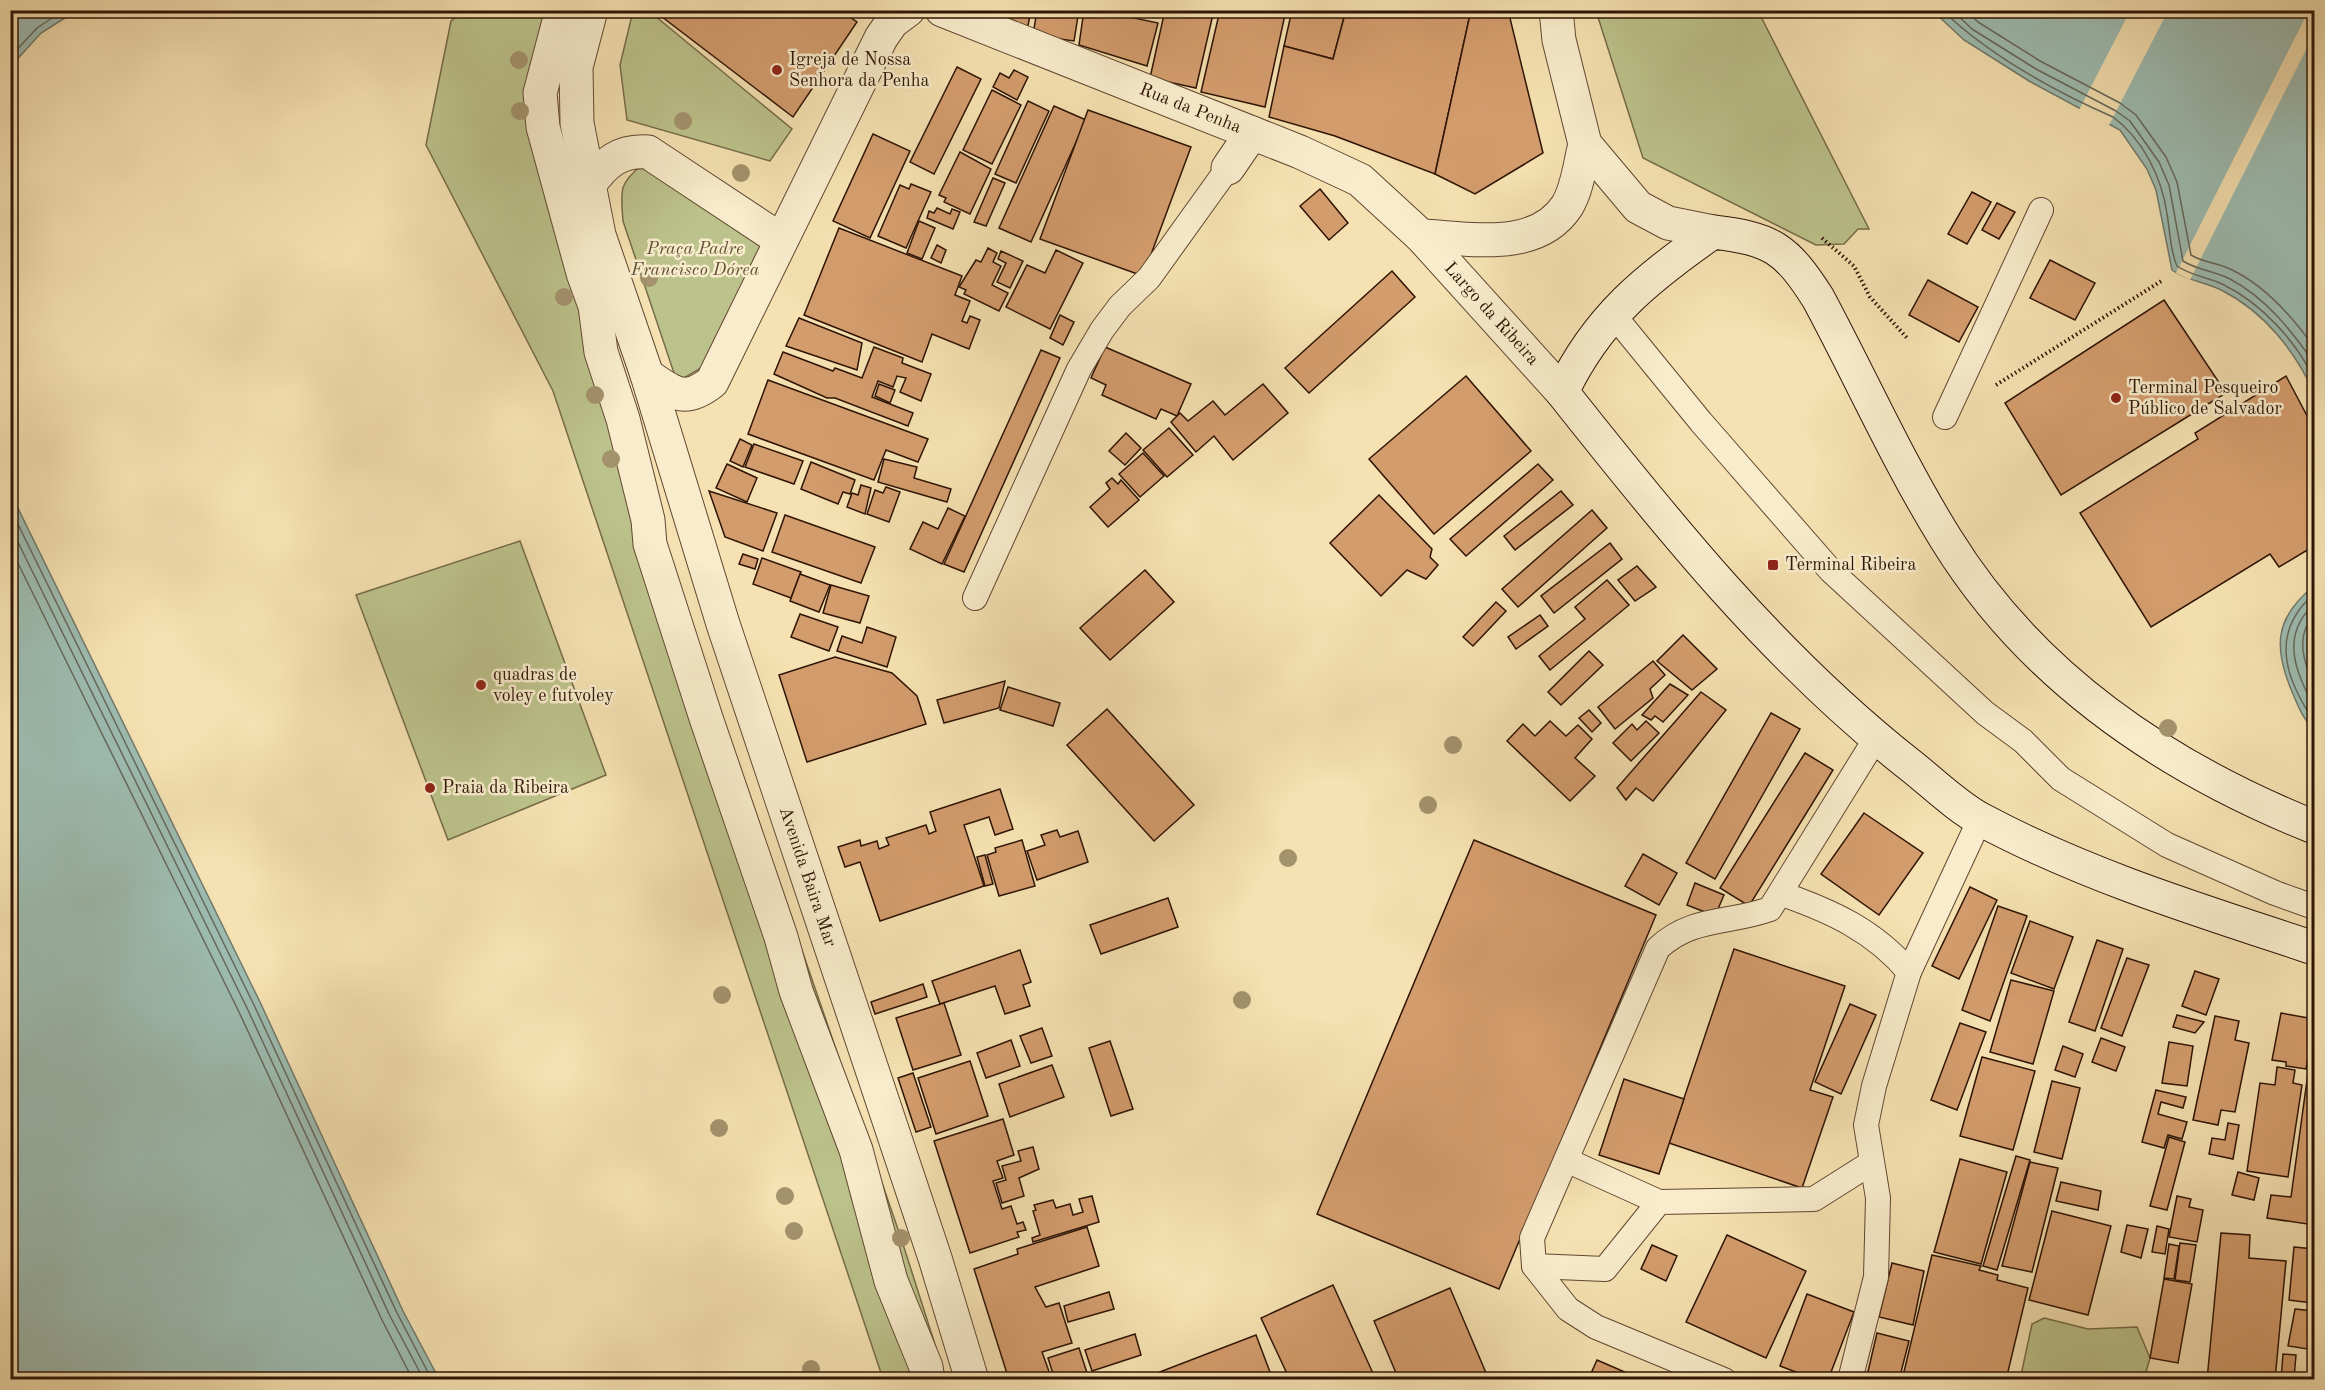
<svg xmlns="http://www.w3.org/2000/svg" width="2325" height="1390" font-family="'Old Standard TT',serif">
  <rect width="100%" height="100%" fill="#f5e1b1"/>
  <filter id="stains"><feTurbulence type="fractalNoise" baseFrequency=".00333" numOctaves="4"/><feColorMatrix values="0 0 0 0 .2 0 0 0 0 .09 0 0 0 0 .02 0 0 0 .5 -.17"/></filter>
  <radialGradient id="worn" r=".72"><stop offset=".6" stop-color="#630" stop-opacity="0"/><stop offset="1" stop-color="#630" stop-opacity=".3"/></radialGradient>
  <g fill="#bcc28b" stroke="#766b48" stroke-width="1.5">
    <path d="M464 11H560L536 119 636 468 901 1238 946 1379H883L553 391 426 145 451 21Z"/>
    <path d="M633 11H649L792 129 770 161 627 120 620 65Z"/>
    <path d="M1596 11H1758L1869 229H1858L1844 244 1816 245 1643 158Z"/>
    <path d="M641 166 760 237V257L701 368 677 382 623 221C621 192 618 184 641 166Z"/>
    <path d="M520 541 606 775 448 840 356 595Z"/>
    <path d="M2044 1318 2088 1329 2137 1327 2150 1358 2144 1379 2020 1380 2032 1324Z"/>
  </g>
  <g fill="#9dbcb1" stroke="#71796c" stroke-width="1.5">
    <path d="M11 10H76V11L41 33 11 66Z"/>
    <path d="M1933 11H2314V393C2296 352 2264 312 2223 291 2206 282 2187 281 2172 270L2156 190 2147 169 2120 130 2029 81 1964 40Z"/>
    <path d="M11 494 260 1002 403 1311 439 1379H11Z"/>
    <path d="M2314 586V729C2304 721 2298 706 2293 694 2273 648 2274 618 2314 586Z"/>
  </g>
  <g fill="#f5e1b1">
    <path d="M2309 10 2314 11V34L2190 280 2176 273Z"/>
    <path d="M2130 11H2168L2109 125 2078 112Z"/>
  </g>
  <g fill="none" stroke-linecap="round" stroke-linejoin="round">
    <g stroke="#66685b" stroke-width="1.5">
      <path d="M1942 10C1990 56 2052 90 2113 117 2143 139 2162 178 2167 214 2170 230 2170 251 2177 266 2191 276 2209 277 2224 285 2261 303 2297 342 2314 379"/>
      <path d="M1952 10 1972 29 2036 69 2116 111 2130 121 2159 162 2169 185 2183 261C2197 270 2214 271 2230 279 2266 298 2291 330 2314 363"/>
      <path d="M1966 10 1978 22 2040 61 2120 103 2136 115 2166 157 2177 182 2191 255C2202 262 2217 263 2230 269 2265 285 2292 316 2314 347"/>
      <path d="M10 57 37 28 64 10"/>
      <path d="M10 508 254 1005 397 1313 432 1380"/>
      <path d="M10 526 247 1008 390 1316 424 1380"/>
      <path d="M10 547 239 1012 382 1320 413 1380"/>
      <path d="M2314 594C2270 632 2284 677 2314 721"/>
      <path d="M2314 604C2280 636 2295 670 2314 707"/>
      <path d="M2314 616C2294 636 2305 665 2314 687"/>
    </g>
  </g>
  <g fill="#d39c6d" stroke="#2f1405" stroke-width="1.5">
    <path d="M653 10H839L857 22 793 117Z"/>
    <path d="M991 10H1031L1027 31 988 25Z"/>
    <path d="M1037 10H1079L1074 41 1033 35Z"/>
    <path d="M1084 10H1121L1120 15 1158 23 1147 66 1079 45Z"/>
    <path d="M1122 10H1155L1154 16Z"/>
    <path d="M1165 10H1214L1196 88 1150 78Z"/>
    <path d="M1220 10H1286L1265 107 1201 92Z"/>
    <path d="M1292 10H1346L1333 59 1284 46Z"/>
    <path d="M1346 10H1471L1435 174 1335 136 1269 117 1284 46 1333 59Z"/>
    <path d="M1471 10H1508L1543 153 1475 194 1435 174Z"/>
    <path d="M957 67 981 79 934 174 910 162Z"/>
    <path d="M1014 70 1028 77 1017 100 993 87 1000 73 1009 78Z"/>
    <path d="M992 90 1021 105 992 164 963 150Z"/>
    <path d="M1028 101 1049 111 1016 183 995 174Z"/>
    <path d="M1054 106 1086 120 1031 242 999 228Z"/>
    <path d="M1088 110 1191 147 1143 276 1040 239Z"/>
    <path d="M873 134 910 151 870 238 833 221Z"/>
    <path d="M960 152 991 169 970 214 944 202 946 198 939 195Z"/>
    <path d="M993 178 1005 183 986 226 974 222Z"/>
    <path d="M911 184 931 192 906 248 878 236 900 185 909 189Z"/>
    <path d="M1320 189 1348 223 1329 240 1300 206Z"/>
    <path d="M1972 192 1991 202 1967 244 1948 234Z"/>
    <path d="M1997 203 2015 212 1999 239 1982 230Z"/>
    <path d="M937 208 950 214 952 209 960 212 953 229 927 218 929 211 934 213Z"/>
    <path d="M919 221 935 228 922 259 907 253Z"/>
    <path d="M839 228 962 276 955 295 970 301 962 321 967 323 970 316 980 320 969 349 932 334 922 362 804 315Z"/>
    <path d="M937 245 946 250 941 263 931 258Z"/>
    <path d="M988 248 997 253 993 262 1001 266 992 285 1008 293 999 311 964 294 966 290 959 287 976 260 981 262Z"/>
    <path d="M1056 250 1083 263 1050 329 1006 307 1027 265 1045 273Z"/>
    <path d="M1001 251 1023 261 1010 288 997 282 1006 263 998 259Z"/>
    <path d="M2050 260 2095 283 2075 320 2030 298Z"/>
    <path d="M1392 271 1415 297 1309 393 1285 368Z"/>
    <path d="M1928 280 1978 307 1959 342 1909 315Z"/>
    <path d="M2164 300 2226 393 2061 495 2005 403Z"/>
    <path d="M1060 315 1074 322 1063 345 1050 338Z"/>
    <path d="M799 318 862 343 857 370 786 346Z"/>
    <path d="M874 347 903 358 902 363 931 374 921 401 900 392 906 378 897 376 893 387 878 381 872 397 913 413 908 426 835 398H827L774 374 783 352 833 371 835 368 862 378Z"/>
    <path d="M1105 347 1191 384 1177 416 1161 409 1156 419 1102 395 1106 385 1091 378Z"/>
    <path d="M1041 350 1060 358 964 572 944 564Z"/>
    <path d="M1466 376 1531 451 1434 534 1369 459Z"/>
    <path d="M2286 376 2314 429V546L2279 567 2270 554 2151 627 2080 513 2198 439 2195 433Z"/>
    <path d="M768 380 928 439 918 462 886 450 874 480 748 434Z"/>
    <path d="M879 384 895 390 890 403 875 396Z"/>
    <path d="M1263 384 1288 413 1233 460 1214 436 1196 452 1171 422 1180 413 1188 421 1213 401 1225 415Z"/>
    <path d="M1169 428 1193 455 1167 477 1143 450Z"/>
    <path d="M1126 433 1141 448 1125 465 1109 451Z"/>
    <path d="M740 439 752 445 743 467 730 461Z"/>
    <path d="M754 444 803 461 794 484 745 467Z"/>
    <path d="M1143 453 1164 476 1140 497 1119 474Z"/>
    <path d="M884 459 917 467 914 478 951 489 947 502 878 482Z"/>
    <path d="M811 462 855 480 850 494 843 492 838 504 801 489Z"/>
    <path d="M727 464 757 478 747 502 716 488Z"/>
    <path d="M1538 464 1553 480 1466 556 1450 539Z"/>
    <path d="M1112 478 1118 484 1121 480 1139 500 1108 527 1090 507 1110 489 1106 483Z"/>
    <path d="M861 485 871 488 865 514 847 507 852 493 858 495Z"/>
    <path d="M886 487 900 492 889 522 867 514 875 490 883 493Z"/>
    <path d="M709 491 777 513 763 551 725 537Z"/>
    <path d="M1561 491 1573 505 1515 550 1504 536Z"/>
    <path d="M1379 495 1432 549 1430 557 1438 565 1426 579 1407 570 1381 596 1330 543Z"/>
    <path d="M948 508 965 516 942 564 910 549 923 522 938 529Z"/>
    <path d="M1592 510 1607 528 1518 607 1502 589Z"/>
    <path d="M785 515 875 547 861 583 772 552Z"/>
    <path d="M1610 543 1622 559 1554 613 1541 596Z"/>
    <path d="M743 554 758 559 755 569 739 564Z"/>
    <path d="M762 558 801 572 791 598 753 584Z"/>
    <path d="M1637 566 1656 587 1635 601 1618 580Z"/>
    <path d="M1145 570 1174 602 1110 660 1080 628Z"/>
    <path d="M800 574 830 585 819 612 790 601Z"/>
    <path d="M1607 580 1629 605 1550 670 1539 656 1585 619 1575 607Z"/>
    <path d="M831 585 869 596 860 623 823 613Z"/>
    <path d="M1496 602 1506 611 1473 646 1463 637Z"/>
    <path d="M800 614 838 627 829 651 791 637Z"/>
    <path d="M1540 615 1548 626 1516 649 1508 637Z"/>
    <path d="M867 627 896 637 887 667 837 651 842 636 862 643Z"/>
    <path d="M1683 635 1717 669 1692 690 1657 661Z"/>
    <path d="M1589 651 1603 665 1561 705 1548 692Z"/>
    <path d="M835 657 892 673 917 696 926 724 807 762 779 675Z"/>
    <path d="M1653 661 1665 675 1650 689 1653 698 1615 729 1598 707Z"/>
    <path d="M1005 681 999 708 944 723 937 700Z"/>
    <path d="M1670 684 1688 695 1663 722 1655 716 1651 720 1642 715Z"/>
    <path d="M1008 687 1060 703 1053 726 1000 710Z"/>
    <path d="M1701 692 1726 710 1653 801 1636 788 1626 800 1617 788Z"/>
    <path d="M1107 709 1194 805 1154 841 1067 745Z"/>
    <path d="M1589 710 1601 723 1592 732 1579 718Z"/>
    <path d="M1771 713 1800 729 1715 879 1686 863Z"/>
    <path d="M1550 721 1566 736 1578 725 1592 739 1575 758 1595 776 1570 801 1507 741 1523 724 1535 736Z"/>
    <path d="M1646 721 1659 733 1631 761 1613 743 1632 724 1637 730Z"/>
    <path d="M1805 753 1833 770 1749 906 1720 888Z"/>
    <path d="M1000 789 1013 829 995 835 989 817 964 825 984 886 880 921 860 862 845 867 838 847 860 840 861 846 877 841 879 849 889 845 886 838 926 825 929 834 936 831 930 812Z"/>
    <path d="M1864 813 1923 853 1879 915 1821 874Z"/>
    <path d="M1057 830 1060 837 1078 831 1088 862 1037 880 1027 851 1045 845 1041 835Z"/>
    <path d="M1022 840 1035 886 999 896 987 855 996 852 995 848Z"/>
    <path d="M1474 840 1656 915 1499 1289 1317 1214Z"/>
    <path d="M1643 854 1677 873 1659 905 1625 886Z"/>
    <path d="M985 855 993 884 985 886 977 857Z"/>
    <path d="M1695 883 1724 895 1715 916 1687 905Z"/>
    <path d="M1970 887 1997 900 1959 979 1932 966Z"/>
    <path d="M1168 898 1178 927 1101 954 1090 925Z"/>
    <path d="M1998 906 2027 916 1990 1021 1962 1010Z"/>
    <path d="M2030 921 2073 937 2054 989 2011 973Z"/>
    <path d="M2097 940 2123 949 2095 1031 2069 1022Z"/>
    <path d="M1734 949 1845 986 1810 1090 1833 1097 1802 1188 1669 1143Z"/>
    <path d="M1020 950 1031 982 1023 985 1030 1006 1005 1014 995 986 940 1004 932 981Z"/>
    <path d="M2127 958 2149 965 2122 1036 2101 1028Z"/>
    <path d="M2195 971 2219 979 2206 1015 2182 1006Z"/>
    <path d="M2011 980 2054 991 2033 1064 1990 1052Z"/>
    <path d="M923 984 927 997 875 1014 871 1002Z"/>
    <path d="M944 1003 961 1055 913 1070 896 1018Z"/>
    <path d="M1850 1004 1876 1015 1841 1094 1815 1082Z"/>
    <path d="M2281 1013 2314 1019 2306 1069 2286 1066V1062L2272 1060Z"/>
    <path d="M2177 1015 2204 1022 2195 1033 2173 1027Z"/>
    <path d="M2215 1016 2239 1021 2235 1040 2249 1043 2235 1112 2221 1110 2218 1125 2193 1120Z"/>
    <path d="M1960 1023 1986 1032 1957 1110 1931 1100Z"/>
    <path d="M1042 1028 1052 1056 1031 1063 1020 1036Z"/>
    <path d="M2314 1031V1070L2307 1069Z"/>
    <path d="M2101 1038 2125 1047 2116 1071 2092 1062Z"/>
    <path d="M1011 1040 1020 1066 986 1078 977 1053Z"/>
    <path d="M1110 1041 1133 1109 1111 1116 1089 1048Z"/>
    <path d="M2169 1042 2193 1046 2187 1086 2162 1083Z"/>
    <path d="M2063 1046 2083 1054 2075 1077 2055 1070Z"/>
    <path d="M1982 1057 2035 1071 2013 1150 1960 1136Z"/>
    <path d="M970 1061 988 1116 936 1134 918 1078Z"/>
    <path d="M1052 1065 1064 1097 1010 1117 999 1084Z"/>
    <path d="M2277 1067 2295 1070 2293 1083 2302 1085 2288 1177 2247 1171 2260 1083 2275 1085Z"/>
    <path d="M913 1073 931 1127 916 1132 898 1078Z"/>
    <path d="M2308 1073 2314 1074V1225L2267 1218 2271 1195 2291 1197Z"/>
    <path d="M1624 1079 1684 1099 1659 1174 1599 1155Z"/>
    <path d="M2052 1081 2080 1088 2062 1159 2034 1152Z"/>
    <path d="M2156 1090 2186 1097 2183 1108 2161 1102 2158 1114 2187 1122 2182 1139 2168 1135 2164 1148 2142 1142Z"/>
    <path d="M1003 1119 1014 1155 997 1161 1003 1178 993 1181 1002 1209 1011 1206 1017 1224 1023 1222 1026 1230 1017 1232 1019 1237 970 1253 934 1141Z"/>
    <path d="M2228 1123 2239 1125 2233 1159 2209 1154 2212 1138 2225 1140Z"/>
    <path d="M2169 1137 2185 1142 2167 1210 2150 1206Z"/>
    <path d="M1033 1147 1039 1169 1019 1178 1024 1196 1002 1203 996 1183 1006 1180 1002 1166 1021 1161 1018 1151Z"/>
    <path d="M2016 1156 2030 1160 1997 1270 1983 1266Z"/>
    <path d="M1960 1159 2007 1172 1981 1264 1934 1252Z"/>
    <path d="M2030 1162 2058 1168 2032 1272 2002 1266Z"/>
    <path d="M2238 1172 2259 1178 2254 1200 2232 1195Z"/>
    <path d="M2061 1182 2101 1191 2098 1210 2056 1201Z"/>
    <path d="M1092 1196 1099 1222 1033 1242 1032 1238 1040 1235 1033 1211 1036 1210 1034 1205 1053 1200 1056 1208 1070 1204 1073 1215 1083 1212 1079 1199Z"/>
    <path d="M2177 1196 2191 1199 2189 1207 2203 1210 2197 1242 2169 1237Z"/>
    <path d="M2052 1211 2111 1226 2088 1315 2029 1300Z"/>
    <path d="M2127 1225 2148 1229 2141 1258 2121 1252Z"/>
    <path d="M2157 1226 2169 1229 2165 1254 2152 1252Z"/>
    <path d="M1087 1227 1099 1266 1035 1287 1046 1307 1059 1303 1072 1343 1042 1352 1051 1377 1009 1380 974 1269 1018 1254 1017 1249Z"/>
    <path d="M2221 1233 2250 1235 2249 1258 2286 1261 2275 1380H2207Z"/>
    <path d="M1727 1235 1806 1271 1766 1358 1686 1322Z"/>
    <path d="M2180 1243 2196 1245 2190 1282 2175 1280Z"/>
    <path d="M2169 1244 2179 1246 2174 1279 2164 1278Z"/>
    <path d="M1652 1245 1677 1256 1666 1281 1641 1269Z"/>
    <path d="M2294 1247 2314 1249 2312 1303 2289 1300Z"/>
    <path d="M1932 1255 1981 1266 1979 1270 1998 1275 1997 1280 2028 1288 2006 1380H1902Z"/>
    <path d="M1892 1263 1924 1271 1913 1325 1879 1317Z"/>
    <path d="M2164 1279 2192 1284 2178 1363 2150 1358Z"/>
    <path d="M1333 1285 1376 1380H1290L1261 1318Z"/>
    <path d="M1450 1288 1489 1380H1399L1374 1321Z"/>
    <path d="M1109 1292 1114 1309 1068 1322 1064 1306Z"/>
    <path d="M1807 1294 1854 1312 1828 1380H1817L1780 1366Z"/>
    <path d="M2295 1309 2314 1311V1350L2288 1346Z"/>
    <path d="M1877 1333 1909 1341 1899 1380H1866Z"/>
    <path d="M1135 1334 1141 1355 1092 1371 1085 1350Z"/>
    <path d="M1256 1335 1273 1380H1139Z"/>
    <path d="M1079 1348 1088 1376 1076 1380H1055L1048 1358Z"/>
    <path d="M2283 1354 2296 1355 2294 1378 2304 1380H2281Z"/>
    <path d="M1597 1360 1643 1380H1588Z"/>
  </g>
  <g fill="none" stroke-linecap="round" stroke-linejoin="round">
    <g stroke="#604730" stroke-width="26">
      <g id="service">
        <path d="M1612 313 1701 422 1831 571 1985 713 2023 741 2061 779 2167 845 2275 893 2314 907"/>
        <path d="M1945 417 2041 210"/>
        <path d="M975 598 1079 369 1102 330 1120 306 1149 278 1228 168"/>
        <path d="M1782 894C1831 911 1875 931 1909 972"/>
        <path d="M1566 1160 1659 1202"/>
        <path d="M1534 1266 1605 1269 1659 1202 1814 1199 1871 1163"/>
        <path d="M1724 1380 1596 1327 1568 1309 1534 1266 1532 1238 1658 948C1693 916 1729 924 1770 909L1876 738"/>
        <path d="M1850 1380 1876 1277 1878 1198 1866 1125 1874 1086 1909 972 1980 819"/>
      </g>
    </g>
    <g stroke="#604730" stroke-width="35">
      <path id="pedestrian" d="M562 10 540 93 543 127 583 273 595 306 601 352 623 419 648 520 650 544 706 718 781 937 796 991 856 1150 891 1281 926 1367 928 1380"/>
    </g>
    <g stroke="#604730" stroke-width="35">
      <g id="minor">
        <path id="s1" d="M591 10 576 67 577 123 599 235 647 375 723 624 935 1258 972 1380"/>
        <path id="s2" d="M942 10 1300 152 1360 180 1421 236 1562 392"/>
        <path d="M1556 10 1559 40 1585 144 1638 207 1668 223 1713 232"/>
        <path d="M1228 168 1252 133"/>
        <path d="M589 185C605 163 619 150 648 152L781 240"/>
        <path d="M1421 236C1469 238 1536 253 1567 206 1578 188 1580 163 1585 144"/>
        <path d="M647 375C673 393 684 404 712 382L881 38 892 22 908 10"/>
      </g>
    </g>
    <g stroke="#2f1405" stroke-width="35">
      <path id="secondary" d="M2314 827C2167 768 2031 677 1946 539 1898 462 1861 378 1818 298 1786 248 1772 239 1713 232 1647 278 1597 318 1562 392 1668 526 1775 659 1910 765 1933 783 1957 807 1982 820 2087 876 2202 911 2314 948"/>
    </g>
    <g stroke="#2f1405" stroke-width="4" stroke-dasharray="1.5 3" stroke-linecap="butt">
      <path d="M1822 238 1854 266 1870 297 1908 339"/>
      <path d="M1996 385 2163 280"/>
    </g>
    <use href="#service" stroke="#f8eccc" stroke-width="24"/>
    <use href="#pedestrian" stroke="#f8eccc" stroke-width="33"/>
    <use href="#minor" stroke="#f8eccc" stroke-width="33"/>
    <use href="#secondary" stroke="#f8eccc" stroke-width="33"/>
  </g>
  <g fill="#a3926c">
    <circle cx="519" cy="60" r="9"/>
    <circle cx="520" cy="111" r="9"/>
    <circle cx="683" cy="121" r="9"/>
    <circle cx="741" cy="173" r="9"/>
    <circle cx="649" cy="278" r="9"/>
    <circle cx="564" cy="297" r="9"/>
    <circle cx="595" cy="395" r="9"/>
    <circle cx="611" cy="459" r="9"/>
    <circle cx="2168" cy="728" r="9"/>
    <circle cx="1453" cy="745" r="9"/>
    <circle cx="1428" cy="805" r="9"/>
    <circle cx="1288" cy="858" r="9"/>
    <circle cx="722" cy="995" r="9"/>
    <circle cx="1242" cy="1000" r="9"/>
    <circle cx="719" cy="1128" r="9"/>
    <circle cx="785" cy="1196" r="9"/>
    <circle cx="794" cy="1231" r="9"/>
    <circle cx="901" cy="1238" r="9"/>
    <circle cx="811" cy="1369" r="9"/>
  </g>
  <g fill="#8f2418" stroke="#f8eccc" stroke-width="2">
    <circle cx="777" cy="70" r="6"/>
    <circle cx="2116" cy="398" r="6"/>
    <rect x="1767" y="559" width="12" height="12" rx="3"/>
    <circle cx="481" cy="685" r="6"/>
    <circle cx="430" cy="788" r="6"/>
  </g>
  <g text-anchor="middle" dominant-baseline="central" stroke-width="5" stroke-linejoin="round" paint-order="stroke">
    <g font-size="18" fill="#2f1405" stroke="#f8eccc" text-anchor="start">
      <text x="789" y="60">Igreja de Nossa<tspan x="789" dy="21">Senhora da Penha</tspan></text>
      <text x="2128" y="388">Terminal Pesqueiro<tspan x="2128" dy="21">Público de Salvador</tspan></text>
      <text x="1785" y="565">Terminal Ribeira</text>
      <text x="493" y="675">quadras de<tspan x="493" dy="21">voley e futvoley</tspan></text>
      <text x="442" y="788">Praia da Ribeira</text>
    </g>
    <g font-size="18" fill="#2f1405" stroke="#f8eccc">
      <text stroke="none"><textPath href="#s2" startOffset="267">Rua da Penha</textPath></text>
      <text stroke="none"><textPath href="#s2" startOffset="639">Largo da Ribeira</textPath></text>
      <text stroke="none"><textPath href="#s1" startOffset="904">Avenida Baira Mar</textPath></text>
    </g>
    <g font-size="18" font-style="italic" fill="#605134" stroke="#f8eccc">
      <text x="695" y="249">Praça Padre<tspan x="695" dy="21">Francisco Dórea</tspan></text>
    </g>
  </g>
  <rect width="2325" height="1390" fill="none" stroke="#f5e1b1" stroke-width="36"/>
  <rect x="12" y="12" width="2301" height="1366" fill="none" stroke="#2f1405" stroke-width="3"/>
  <rect x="18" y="18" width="2289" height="1354" fill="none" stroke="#2f1405" stroke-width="1.5"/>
  <rect width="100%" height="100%" filter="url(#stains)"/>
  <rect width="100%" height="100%" fill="url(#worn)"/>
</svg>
